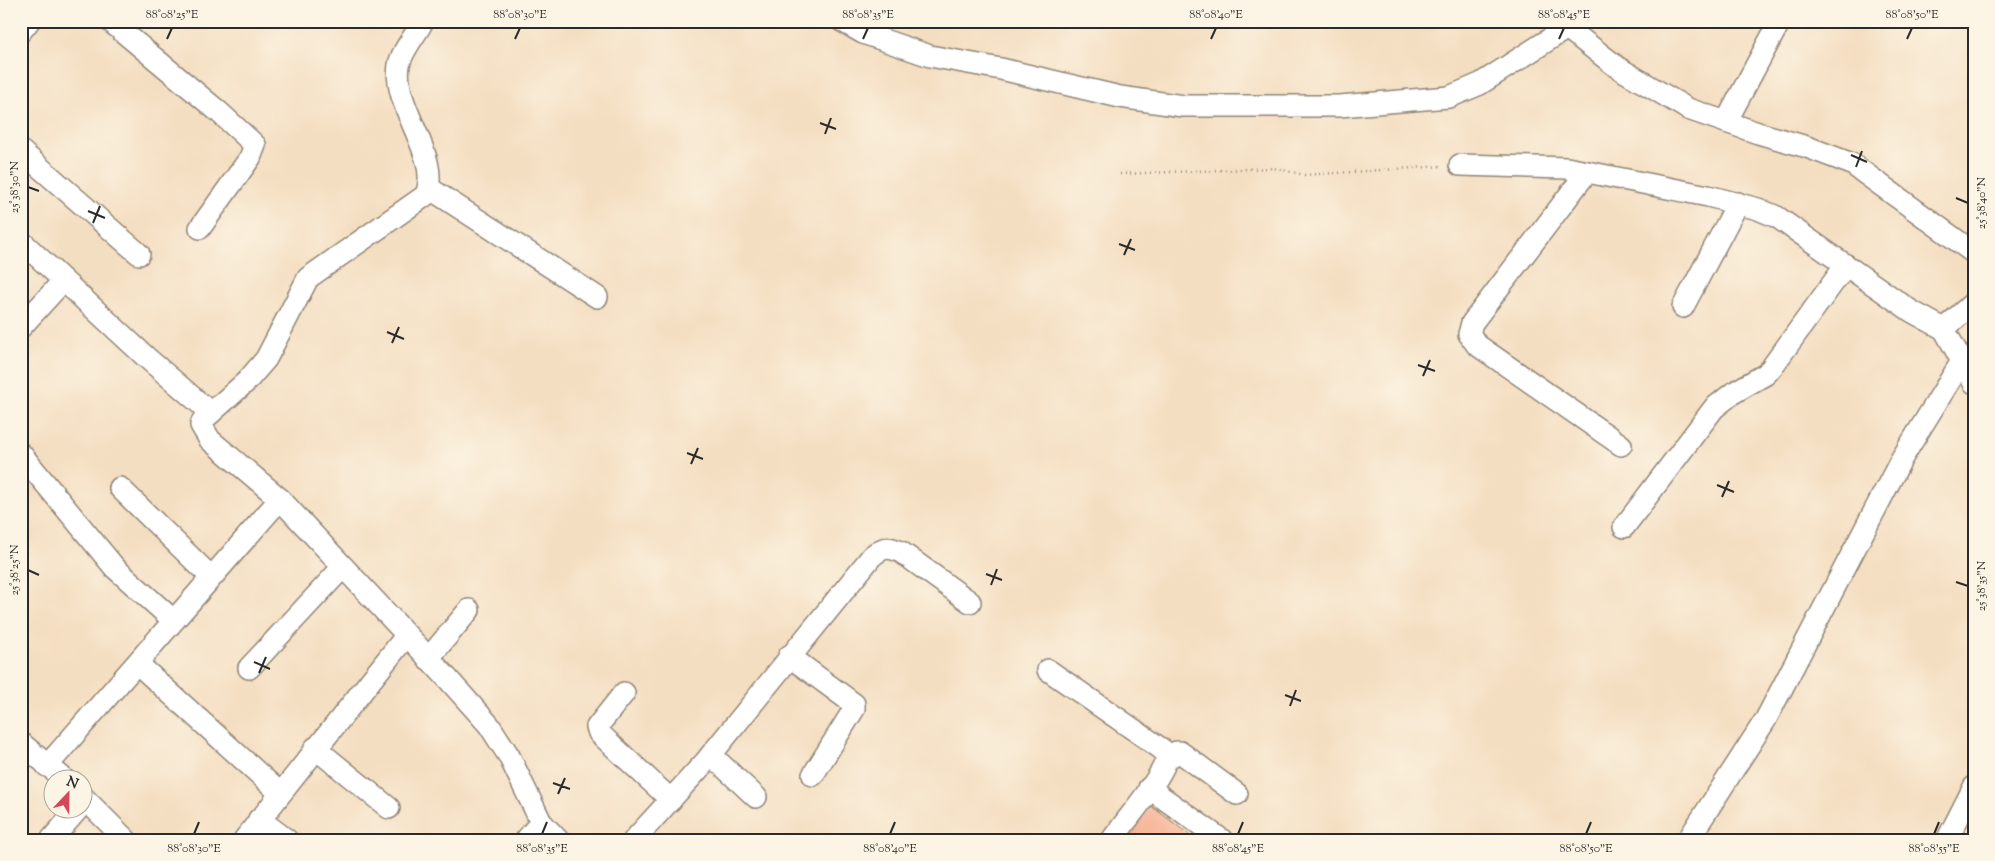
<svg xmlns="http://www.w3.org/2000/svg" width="1995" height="861" font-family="'Sorts Mill Goudy',serif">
  <rect width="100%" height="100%" fill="#fcf5e5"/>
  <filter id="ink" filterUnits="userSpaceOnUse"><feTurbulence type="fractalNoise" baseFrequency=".02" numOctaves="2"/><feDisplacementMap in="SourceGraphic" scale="10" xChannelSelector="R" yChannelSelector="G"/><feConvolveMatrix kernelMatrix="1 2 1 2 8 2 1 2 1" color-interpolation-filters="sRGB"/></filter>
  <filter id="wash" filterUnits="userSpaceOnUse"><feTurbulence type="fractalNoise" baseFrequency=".0096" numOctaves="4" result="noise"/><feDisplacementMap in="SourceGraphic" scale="20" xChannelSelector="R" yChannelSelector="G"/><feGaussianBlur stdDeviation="1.12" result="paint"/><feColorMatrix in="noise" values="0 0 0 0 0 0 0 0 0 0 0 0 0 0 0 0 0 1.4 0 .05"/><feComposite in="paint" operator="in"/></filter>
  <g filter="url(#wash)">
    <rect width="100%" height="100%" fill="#f4dec1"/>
    <g id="blocks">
      <path fill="#f4a485" d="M1150 805 1196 840H1124Z"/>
    </g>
  </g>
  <g filter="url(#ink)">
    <use href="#blocks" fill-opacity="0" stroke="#908476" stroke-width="1"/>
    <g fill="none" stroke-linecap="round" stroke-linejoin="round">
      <g stroke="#908476" stroke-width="24">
        <g id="minor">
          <path d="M110 21 219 112 255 145 250 158 200 228"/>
          <path d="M423 21C416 35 402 50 399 65 392 108 442 156 426 195L308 278 266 359 247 381 203 420 201 425 210 440 280 499 448 679 489 725 509 756 541 822 558 840"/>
          <path d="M842 21 863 33 930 56 1001 69 1120 97 1183 106H1339L1449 97 1480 84 1567 28"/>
          <path d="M1558 21 1617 67 1688 109 1758 133 1807 147 1852 164 1974 253"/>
          <path d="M21 31 29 21"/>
          <path d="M1726 122 1780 21"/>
          <path d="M21 151 139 254"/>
          <path d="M1460 165 1567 168 1708 196 1758 209 1777 217 1911 311 1944 329 1974 302"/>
          <path d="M1587 172 1472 323 1469 334 1477 345 1621 445"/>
          <path d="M429 188 597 297"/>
          <path d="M21 241 147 358 211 413"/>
          <path d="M1683 307 1738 203"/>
          <path d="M21 327 63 281"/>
          <path d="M1944 329 1974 383"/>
          <path d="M21 454 115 568 173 620"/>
          <path d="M120 488 211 577"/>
          <path d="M1624 527 1714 408 1733 393 1766 374 1772 367 1846 265"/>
          <path d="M789 656 854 704V709L813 775"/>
          <path d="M428 659 469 610"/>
          <path d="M138 664 280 793"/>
          <path d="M249 668 342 568"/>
          <path d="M1048 670 1163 750C1166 754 1167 757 1166 761 1158 783 1126 820 1112 840"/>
          <path d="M624 693 597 727 599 733 671 800"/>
          <path d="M21 743 63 778"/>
          <path d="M315 748 389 808"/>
          <path d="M711 755 756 797"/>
          <path d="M1166 761 1176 752H1180L1237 794"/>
          <path d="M47 766 280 499"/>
          <path d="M1149 788 1222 840"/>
          <path d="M82 796 126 840"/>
          <path d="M259 819 287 840"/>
          <path d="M51 840 79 808"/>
          <path d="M244 840 406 636"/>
          <path d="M526 840 541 822"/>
          <path d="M634 840 706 761 872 556C883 547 888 546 901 552L970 602"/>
          <path d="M1688 840 1766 719 1902 458 1962 361"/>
          <path d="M1947 840 1974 787"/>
        </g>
      </g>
      <path stroke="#908476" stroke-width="2.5" stroke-dasharray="1 4" stroke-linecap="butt" d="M1120 174 1274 168 1305 175 1443 166"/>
      <use href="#minor" stroke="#fff" stroke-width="21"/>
    </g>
  </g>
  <path fill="none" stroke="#2b2b2b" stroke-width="2" d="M167 39 172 28M515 39 520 28M863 39 868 28M1211 39 1216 28M1559 39 1564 28M1907 39 1912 28M820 123 836 129M825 134 831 118M1851 155 1867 162M1856 167 1862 151M28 187 39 191M1956 198 1968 203M88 211 105 218M93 223 100 206M1119 244 1135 250M1124 255 1131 239M387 332 404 339M392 343 399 327M1418 365 1435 371M1423 376 1430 360M687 453 703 459M691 464 698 448M1717 485 1734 492M1722 497 1729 481M28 570 39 575M986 574 1002 580M1956 582 1968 586M991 585 997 569M254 662 270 669M259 673 266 657M1285 695 1301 701M1290 706 1296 690M553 783 570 789M558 794 565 778M194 834 199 822M542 834 547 822M890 834 895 822M1238 834 1243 822M1586 834 1591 822M1934 834 1939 822"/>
  <rect width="1995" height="861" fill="none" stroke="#fcf5e5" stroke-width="55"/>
  <g transform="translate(68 794) rotate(22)"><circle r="24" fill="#fcf5e5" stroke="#a8a49b"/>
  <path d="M0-4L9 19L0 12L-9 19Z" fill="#d1495b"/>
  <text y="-8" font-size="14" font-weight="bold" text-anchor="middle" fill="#2b2b2b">N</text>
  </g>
  <rect x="28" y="28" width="1940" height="806" fill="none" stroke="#2b2b2b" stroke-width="2"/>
  <g font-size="12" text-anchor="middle" fill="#2b2b2b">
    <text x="172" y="18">88°08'25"E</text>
    <text x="520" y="18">88°08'30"E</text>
    <text x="868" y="18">88°08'35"E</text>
    <text x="1216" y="18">88°08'40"E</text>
    <text x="1564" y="18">88°08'45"E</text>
    <text x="1912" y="18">88°08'50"E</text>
    <text transform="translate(14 187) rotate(-90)" y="4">25°38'30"N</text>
    <text transform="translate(1981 203) rotate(-90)" y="4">25°38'40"N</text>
    <text transform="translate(14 570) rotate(-90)" y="4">25°38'25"N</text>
    <text transform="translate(1981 586) rotate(-90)" y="4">25°38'35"N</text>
    <text x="194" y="852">88°08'30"E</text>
    <text x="542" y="852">88°08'35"E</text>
    <text x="890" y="852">88°08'40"E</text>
    <text x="1238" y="852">88°08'45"E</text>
    <text x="1586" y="852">88°08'50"E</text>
    <text x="1934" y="852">88°08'55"E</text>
  </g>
</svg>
